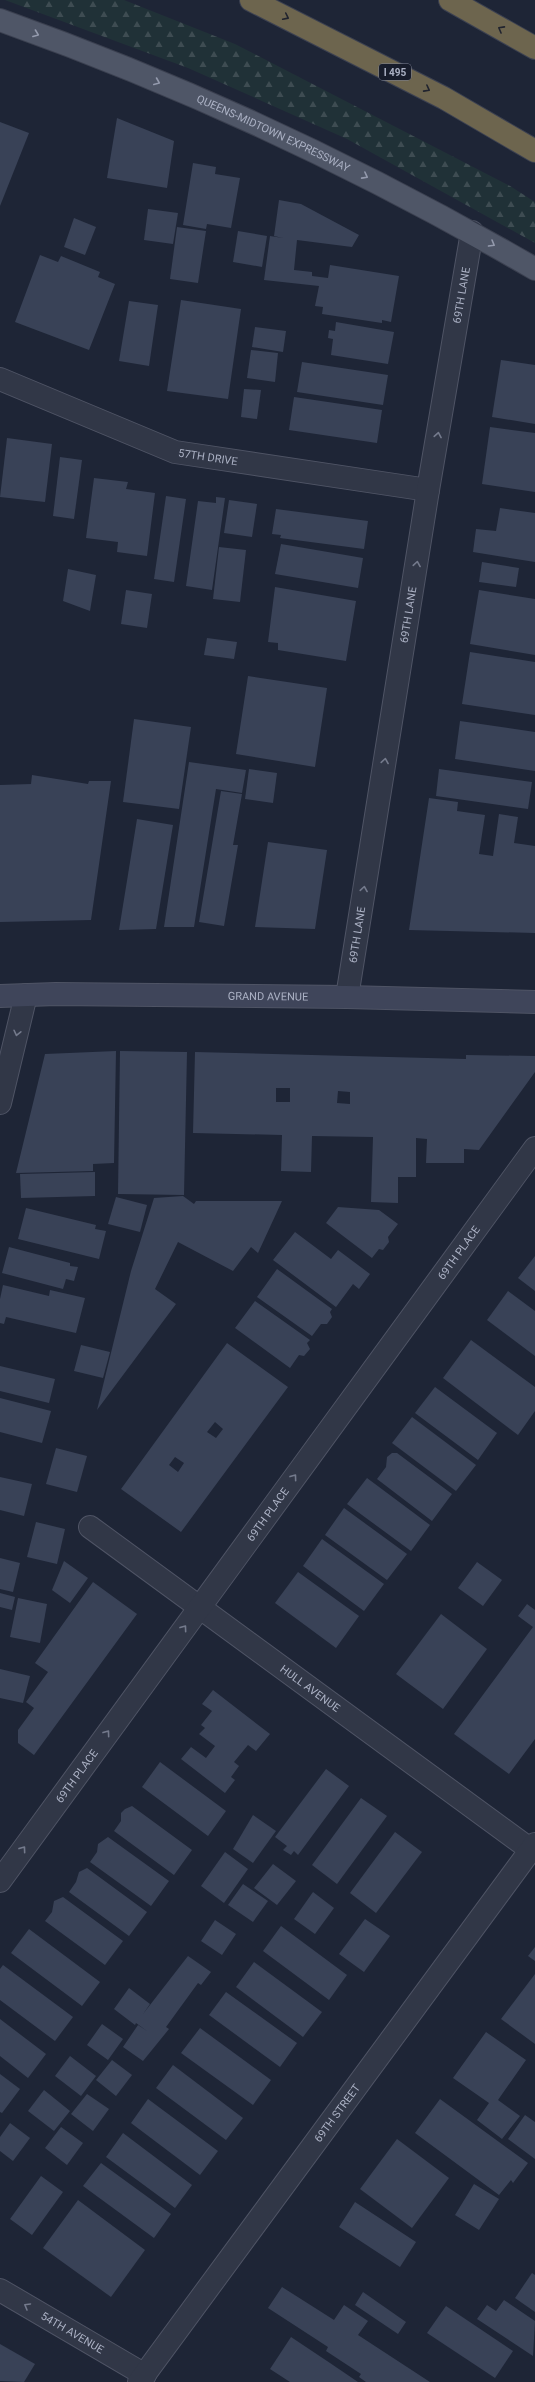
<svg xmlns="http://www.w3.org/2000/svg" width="535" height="2382" font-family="Roboto,sans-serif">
  <defs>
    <pattern id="forest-firs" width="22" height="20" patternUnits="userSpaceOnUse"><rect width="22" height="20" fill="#203137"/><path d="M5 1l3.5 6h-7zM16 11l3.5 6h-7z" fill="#3e4c52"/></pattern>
  </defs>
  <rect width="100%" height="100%" fill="#1e2536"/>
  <path fill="url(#forest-firs)" d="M5 0H124L235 44 510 186 535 202V243L347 139 188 68Z"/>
  <g fill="#394257" fill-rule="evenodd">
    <path d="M117 118 174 141 167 188 107 178Z"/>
    <path d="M0 122 29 133 0 206Z"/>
    <path d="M193 163 216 167 215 174 240 178 231 228 207 224 206 229 183 225Z"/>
    <path d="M279 200 301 204 359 235 352 247 297 240 294 270 312 272V276L328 278 330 265 399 276 391 322 382 320V323L322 314 323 307 315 306 319 286 264 280 270 236 283 238 274 236Z"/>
    <path d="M148 209 178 213 173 244 144 240Z"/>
    <path d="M74 218 96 227 85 255 64 247Z"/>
    <path d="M177 227 206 231 198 283 170 279Z"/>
    <path d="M238 231 267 236 262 267 233 262Z"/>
    <path d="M40 255 58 262 61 256 100 272 98 277 115 284 89 350 15 322Z"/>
    <path d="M181 300 241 309 228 399 167 391Z"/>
    <path d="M129 301 158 305 149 366 119 361Z"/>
    <path d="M336 322 394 332 388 364 331 355 333 339 328 338 329 330 335 331Z"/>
    <path d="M255 327 286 331 283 352 252 347Z"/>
    <path d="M251 350 278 353 275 382 247 378Z"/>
    <path d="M501 360 535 365V424L492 417Z"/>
    <path d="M302 362 388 375 383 405 297 392Z"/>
    <path d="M244 389 261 390 257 419 241 417Z"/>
    <path d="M294 397 382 410 377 443 289 430Z"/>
    <path d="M490 427 535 433V492L482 484Z"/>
    <path d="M7 438 52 444 45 502 0 497Z"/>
    <path d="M60 457 82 460 74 519 53 516Z"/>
    <path d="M94 478 128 482 126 489 155 493 147 556 117 552 118 542 86 538Z"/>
    <path d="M166 496 186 499 174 582 154 579Z"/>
    <path d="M216 497 225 498 212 590 186 586 198 501 216 503Z"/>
    <path d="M229 500 257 504 252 537 224 533Z"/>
    <path d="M500 508 535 513V562L473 552 476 529 496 531Z"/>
    <path d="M276 509 368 521 364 549 280 538 281 535 272 534Z"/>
    <path d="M281 544 363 558 358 588 275 574Z"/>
    <path d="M219 547 246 550 240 602 213 599Z"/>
    <path d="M482 562 519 568 516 587 479 582Z"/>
    <path d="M68 569 96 575 90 611 63 601Z"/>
    <path d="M275 587 356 601 346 661 278 650V643L268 642Z"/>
    <path d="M126 590 152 594 147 628 121 624Z"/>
    <path d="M479 590 535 599V655L470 644Z"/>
    <path d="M207 638 237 642 234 659 204 655Z"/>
    <path d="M470 652 535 662V715L462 704Z"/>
    <path d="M248 676 327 688 315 767 236 754Z"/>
    <path d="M134 719 191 727 179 809 123 802Z"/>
    <path d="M460 721 535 732V771L455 759Z"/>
    <path d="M189 762 246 770 242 793 216 789 194 927H164Z"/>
    <path d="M249 769 277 773 273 803 245 799Z"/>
    <path d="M439 769 532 782 528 809 436 796Z"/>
    <path d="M32 775 88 784 89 781H111L91 920 0 922V785L31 784Z"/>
    <path d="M221 791 242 794 233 845H238L224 926 199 922Z"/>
    <path d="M429 798 458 802 457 811 485 815 479 854 493 856 499 814 518 817 514 843 535 846V933L409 930Z"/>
    <path d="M137 819 173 825 156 929 119 930Z"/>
    <path d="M268 842 327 850 315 929 255 927Z"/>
    <path d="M116 1051 114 1163 93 1164V1171L16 1173 45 1054Z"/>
    <path d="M120 1051 187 1052 184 1195 118 1194Z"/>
    <path d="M195 1052 428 1058 466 1059V1055L535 1056V1072L479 1150 464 1149V1163H426L427 1139 416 1138V1177H398V1203L371 1202 373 1137 312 1136 311 1172 281 1171 282 1135 193 1133ZM276 1088H290V1102H276ZM338 1091 350 1092V1104L337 1103Z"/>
    <path d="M95 1172V1196L21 1198 20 1174Z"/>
    <path d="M183 1196 194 1204 196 1201H282L258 1253 251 1247 233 1271 178 1242 155 1289 176 1304 97 1410 131 1271 154 1198Z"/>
    <path d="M116 1197 147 1205 140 1232 108 1224Z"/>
    <path d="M338 1207 379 1210 398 1224 388 1237 389 1242 383 1250 379 1249 372 1258 326 1223Z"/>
    <path d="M26 1208 96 1225 95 1229 106 1231 99 1259 18 1239Z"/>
    <path d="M295 1232 331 1259 338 1250 370 1274 359 1289 353 1284 336 1307 273 1260Z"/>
    <path d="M9 1247 70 1263V1266L78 1267 74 1281 66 1279 63 1289 2 1273Z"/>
    <path d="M535 1256V1291L518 1278Z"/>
    <path d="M277 1269 332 1309 330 1312 332 1317 327 1324H321L312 1336 257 1297Z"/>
    <path d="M3 1285 49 1296 50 1290 85 1298 76 1333 6 1317 4 1324 0 1323V1299Z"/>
    <path d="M508 1291 535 1311V1356L487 1320Z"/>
    <path d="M255 1301 310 1340 307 1343 310 1349 304 1356 299 1355 290 1368 235 1328Z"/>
    <path d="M471 1340 535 1387V1411L518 1435 443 1378Z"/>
    <path d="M227 1343 288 1387 181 1532 121 1489ZM215 1422 223 1429 216 1438 207 1432ZM175 1457 184 1463 178 1472 169 1465Z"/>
    <path d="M81 1345 110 1352 103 1378 74 1371Z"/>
    <path d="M0 1366 55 1379 49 1403 0 1391Z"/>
    <path d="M435 1387 497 1433 478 1460 415 1413Z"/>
    <path d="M0 1398 51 1411 42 1443 0 1432Z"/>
    <path d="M412 1417 476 1465 456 1491 392 1443Z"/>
    <path d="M56 1448 87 1456 77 1492 46 1484Z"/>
    <path d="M392 1453H397L452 1494 432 1521 377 1479 386 1467 387 1457Z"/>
    <path d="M0 1477 32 1484 24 1516 0 1510Z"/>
    <path d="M367 1478 430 1525 411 1551 347 1504Z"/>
    <path d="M344 1508 407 1554 387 1580 325 1535Z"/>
    <path d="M36 1522 65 1529 57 1564 27 1557Z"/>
    <path d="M322 1539 384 1584 364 1611 303 1566Z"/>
    <path d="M0 1558 20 1563 13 1592 0 1589Z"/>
    <path d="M64 1561 88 1578 70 1603 52 1590Z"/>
    <path d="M477 1562 502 1580 483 1606 458 1588Z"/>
    <path d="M298 1572 359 1616 336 1648 275 1603Z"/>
    <path d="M93 1582 137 1614 34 1755 18 1743V1730L34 1708 26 1702 48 1672 35 1663Z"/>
    <path d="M0 1593 15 1597 12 1610 0 1607Z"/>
    <path d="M18 1598 47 1604 40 1643 10 1637Z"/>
    <path d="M527 1604 535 1610V1739L509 1774 454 1734 533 1627 518 1616Z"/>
    <path d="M441 1614 487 1649 443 1709 396 1674Z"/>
    <path d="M0 1669 30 1676 23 1703 0 1698Z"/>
    <path d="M213 1690 270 1734 256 1751 248 1745 234 1762 239 1766 231 1777 235 1780 225 1793 181 1759 191 1747 206 1758 215 1746 199 1734 205 1728 201 1725 212 1711 202 1704Z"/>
    <path d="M160 1762 226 1811 208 1836 142 1787Z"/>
    <path d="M326 1769 349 1786 298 1855 294 1851 291 1855 283 1850 287 1846 275 1837Z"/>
    <path d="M361 1798 387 1816 337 1884 312 1865Z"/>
    <path d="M132 1806 192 1850 174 1875 114 1831 121 1821V1813L125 1809Z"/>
    <path d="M253 1815 276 1831 253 1863 233 1849Z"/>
    <path d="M395 1832 422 1852 376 1913 350 1893Z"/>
    <path d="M108 1837 169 1881 151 1906 90 1862 97 1852 98 1844Z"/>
    <path d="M225 1852 248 1869 224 1903 201 1886Z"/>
    <path d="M273 1864 296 1881 277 1905 254 1888Z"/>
    <path d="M87 1868 147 1912 129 1936 69 1892 76 1882 79 1872Z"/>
    <path d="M243 1884 268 1901 253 1922 228 1905Z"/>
    <path d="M313 1892 334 1908 315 1934 294 1919Z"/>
    <path d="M63 1897 123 1941 105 1965 45 1921 52 1912 54 1901Z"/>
    <path d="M365 1919 390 1936 364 1972 339 1954Z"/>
    <path d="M215 1920 236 1934 222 1955 201 1941Z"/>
    <path d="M281 1926 347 1975 329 2000 263 1951Z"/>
    <path d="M29 1929 100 1982 82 2006 11 1953Z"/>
    <path d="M535 1947V1961L528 1956Z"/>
    <path d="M188 1956 211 1972 201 1985 198 1983 166 2027 169 2029 143 2061 123 2047 138 2025 147 2031 136 2023 135 2025 114 2009 129 1988 150 2004 143 2014Z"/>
    <path d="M254 1962 322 2012 303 2037 236 1987Z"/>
    <path d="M3 1965 73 2017 55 2041 0 2000V1969Z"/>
    <path d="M535 1974V2044L501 2019Z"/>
    <path d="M226 1992 297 2043 280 2067 209 2015Z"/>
    <path d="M0 2019 46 2054 28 2078 0 2056Z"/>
    <path d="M102 2024 123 2039 108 2060 87 2045Z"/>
    <path d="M200 2028 271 2080 253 2105 181 2053Z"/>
    <path d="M486 2032 526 2060 498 2100 520 2116 502 2139 477 2120 489 2103 453 2078Z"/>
    <path d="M70 2056 96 2076 81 2096 55 2076Z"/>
    <path d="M112 2060 132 2075 116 2096 96 2080Z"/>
    <path d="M173 2065 243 2118 226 2140 156 2088Z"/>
    <path d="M0 2074 20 2089 2 2113 0 2112Z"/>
    <path d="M44 2090 70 2111 54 2131 28 2111Z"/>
    <path d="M87 2094 109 2109 93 2131 71 2114Z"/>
    <path d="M148 2099 218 2151 200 2175 131 2123Z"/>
    <path d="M440 2099 528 2163 513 2183 511 2180 499 2195 415 2133Z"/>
    <path d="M525 2115 535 2122V2159L508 2139Z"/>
    <path d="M10 2123 30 2138 13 2161 0 2151V2137Z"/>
    <path d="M61 2127 83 2143 67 2165 45 2148Z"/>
    <path d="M123 2133 192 2185 175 2208 106 2157Z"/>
    <path d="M397 2139 449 2178 412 2228 360 2189Z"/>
    <path d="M101 2163 171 2214 154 2238 83 2186Z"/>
    <path d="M41 2176 63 2192 32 2235 10 2219Z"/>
    <path d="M474 2184 499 2199 479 2230 455 2215Z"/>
    <path d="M78 2200 145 2250 111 2297 43 2248Z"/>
    <path d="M355 2202 416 2242 400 2267 339 2227Z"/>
    <path d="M532 2273 535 2275V2312L515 2298Z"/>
    <path d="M282 2287 334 2320 344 2305 368 2321 358 2335 430 2382H366L359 2377 361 2374 326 2351 328 2347 268 2308Z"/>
    <path d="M363 2292 406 2322 398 2334 355 2305Z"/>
    <path d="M504 2300 535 2321 533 2356 477 2319 487 2305 496 2311Z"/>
    <path d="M446 2306 513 2351 495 2378 427 2333Z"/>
    <path d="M291 2337 330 2363 358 2382H290L270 2369Z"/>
    <path d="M0 2344 35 2364 24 2382 0 2381Z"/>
  </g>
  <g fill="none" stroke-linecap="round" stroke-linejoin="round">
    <g stroke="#4f5465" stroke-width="24">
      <g id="minor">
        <path id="s1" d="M0 379 175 452 428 490"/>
        <path id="s2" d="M347 997 428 490 472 232"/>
        <path d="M0 1103 26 995"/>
        <path id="s3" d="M90 1527 531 1850"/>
        <path id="s4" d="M0 1881 535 1148"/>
        <path id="s5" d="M0 2290 145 2375"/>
      </g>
    </g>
    <g stroke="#4f5465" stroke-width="24">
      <g id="tertiary">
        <path id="s6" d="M139 2382 535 1844"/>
      </g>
    </g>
    <g stroke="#4f5465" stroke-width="24">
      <g id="secondary">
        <path id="s7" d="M0 996 56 994 347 997 535 1002"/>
      </g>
    </g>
    <g stroke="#3b4050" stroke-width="24">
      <g id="primary">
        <path id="s8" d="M0 20C186 86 365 170 535 269"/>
      </g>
    </g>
    <g stroke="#3c4151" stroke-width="24">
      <g id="motorway">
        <path d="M251 0 444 98 535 151"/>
        <path d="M450 0 535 48"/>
      </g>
    </g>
    <use href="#minor" stroke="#313747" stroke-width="22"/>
    <use href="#tertiary" stroke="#313747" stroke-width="22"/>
    <use href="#secondary" stroke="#3f455a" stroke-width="22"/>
    <use href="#primary" stroke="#4f5667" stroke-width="22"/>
    <use href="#motorway" stroke="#6d654e" stroke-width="22"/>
  </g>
  <defs><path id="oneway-chevron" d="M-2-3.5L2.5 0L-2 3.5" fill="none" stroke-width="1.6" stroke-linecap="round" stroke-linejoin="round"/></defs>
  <g stroke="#20232e">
    <use href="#oneway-chevron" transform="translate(286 17) rotate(26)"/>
    <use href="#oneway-chevron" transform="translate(501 29) rotate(-151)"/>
    <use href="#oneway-chevron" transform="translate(427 89) rotate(28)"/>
  </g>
  <g stroke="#949aad">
    <use href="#oneway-chevron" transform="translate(36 34) rotate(21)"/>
    <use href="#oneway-chevron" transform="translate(157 82) rotate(23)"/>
    <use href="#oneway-chevron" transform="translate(365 176) rotate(28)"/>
    <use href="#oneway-chevron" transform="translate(492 244) rotate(30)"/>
  </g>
  <g stroke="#747a8c">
    <use href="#oneway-chevron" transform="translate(438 435) rotate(-80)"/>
    <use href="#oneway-chevron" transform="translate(417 564) rotate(-81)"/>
    <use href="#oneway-chevron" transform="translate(385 761) rotate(-81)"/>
    <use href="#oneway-chevron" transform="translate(364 889) rotate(-81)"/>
    <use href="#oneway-chevron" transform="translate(17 1033) rotate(103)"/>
    <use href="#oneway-chevron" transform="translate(294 1477) rotate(-54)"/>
    <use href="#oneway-chevron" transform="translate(184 1628) rotate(-54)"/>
    <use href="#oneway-chevron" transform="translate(107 1733) rotate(-54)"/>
    <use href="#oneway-chevron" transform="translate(23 1849) rotate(-54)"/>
    <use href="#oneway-chevron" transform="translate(27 2306) rotate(-150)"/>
  </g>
  <g text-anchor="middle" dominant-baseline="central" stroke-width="3" stroke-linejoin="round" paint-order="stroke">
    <rect fill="#171c2b" stroke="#7f8496" stroke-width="1" x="379" y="64" width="32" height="16" rx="3"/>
    <g font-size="10" font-weight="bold" fill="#abb1c4">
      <text x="395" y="72">I 495</text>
    </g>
    <g font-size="11" fill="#abb1c4" stroke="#171c2b">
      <text stroke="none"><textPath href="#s8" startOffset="296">QUEENS-MIDTOWN EXPRESSWAY</textPath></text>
      <text stroke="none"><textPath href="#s2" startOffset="711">69TH LANE</textPath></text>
      <text stroke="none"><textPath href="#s1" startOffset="223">57TH DRIVE</textPath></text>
      <text stroke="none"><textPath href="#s2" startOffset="387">69TH LANE</textPath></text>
      <text stroke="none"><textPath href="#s2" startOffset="63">69TH LANE</textPath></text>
      <text stroke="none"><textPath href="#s7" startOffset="268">GRAND AVENUE</textPath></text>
      <text stroke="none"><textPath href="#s4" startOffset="778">69TH PLACE</textPath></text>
      <text stroke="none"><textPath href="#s4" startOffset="454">69TH PLACE</textPath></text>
      <text stroke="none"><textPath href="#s3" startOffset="273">HULL AVENUE</textPath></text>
      <text stroke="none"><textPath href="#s4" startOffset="130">69TH PLACE</textPath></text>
      <text stroke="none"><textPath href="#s6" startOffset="334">69TH STREET</textPath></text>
      <text stroke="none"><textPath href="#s5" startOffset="84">54TH AVENUE</textPath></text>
    </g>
  </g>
</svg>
